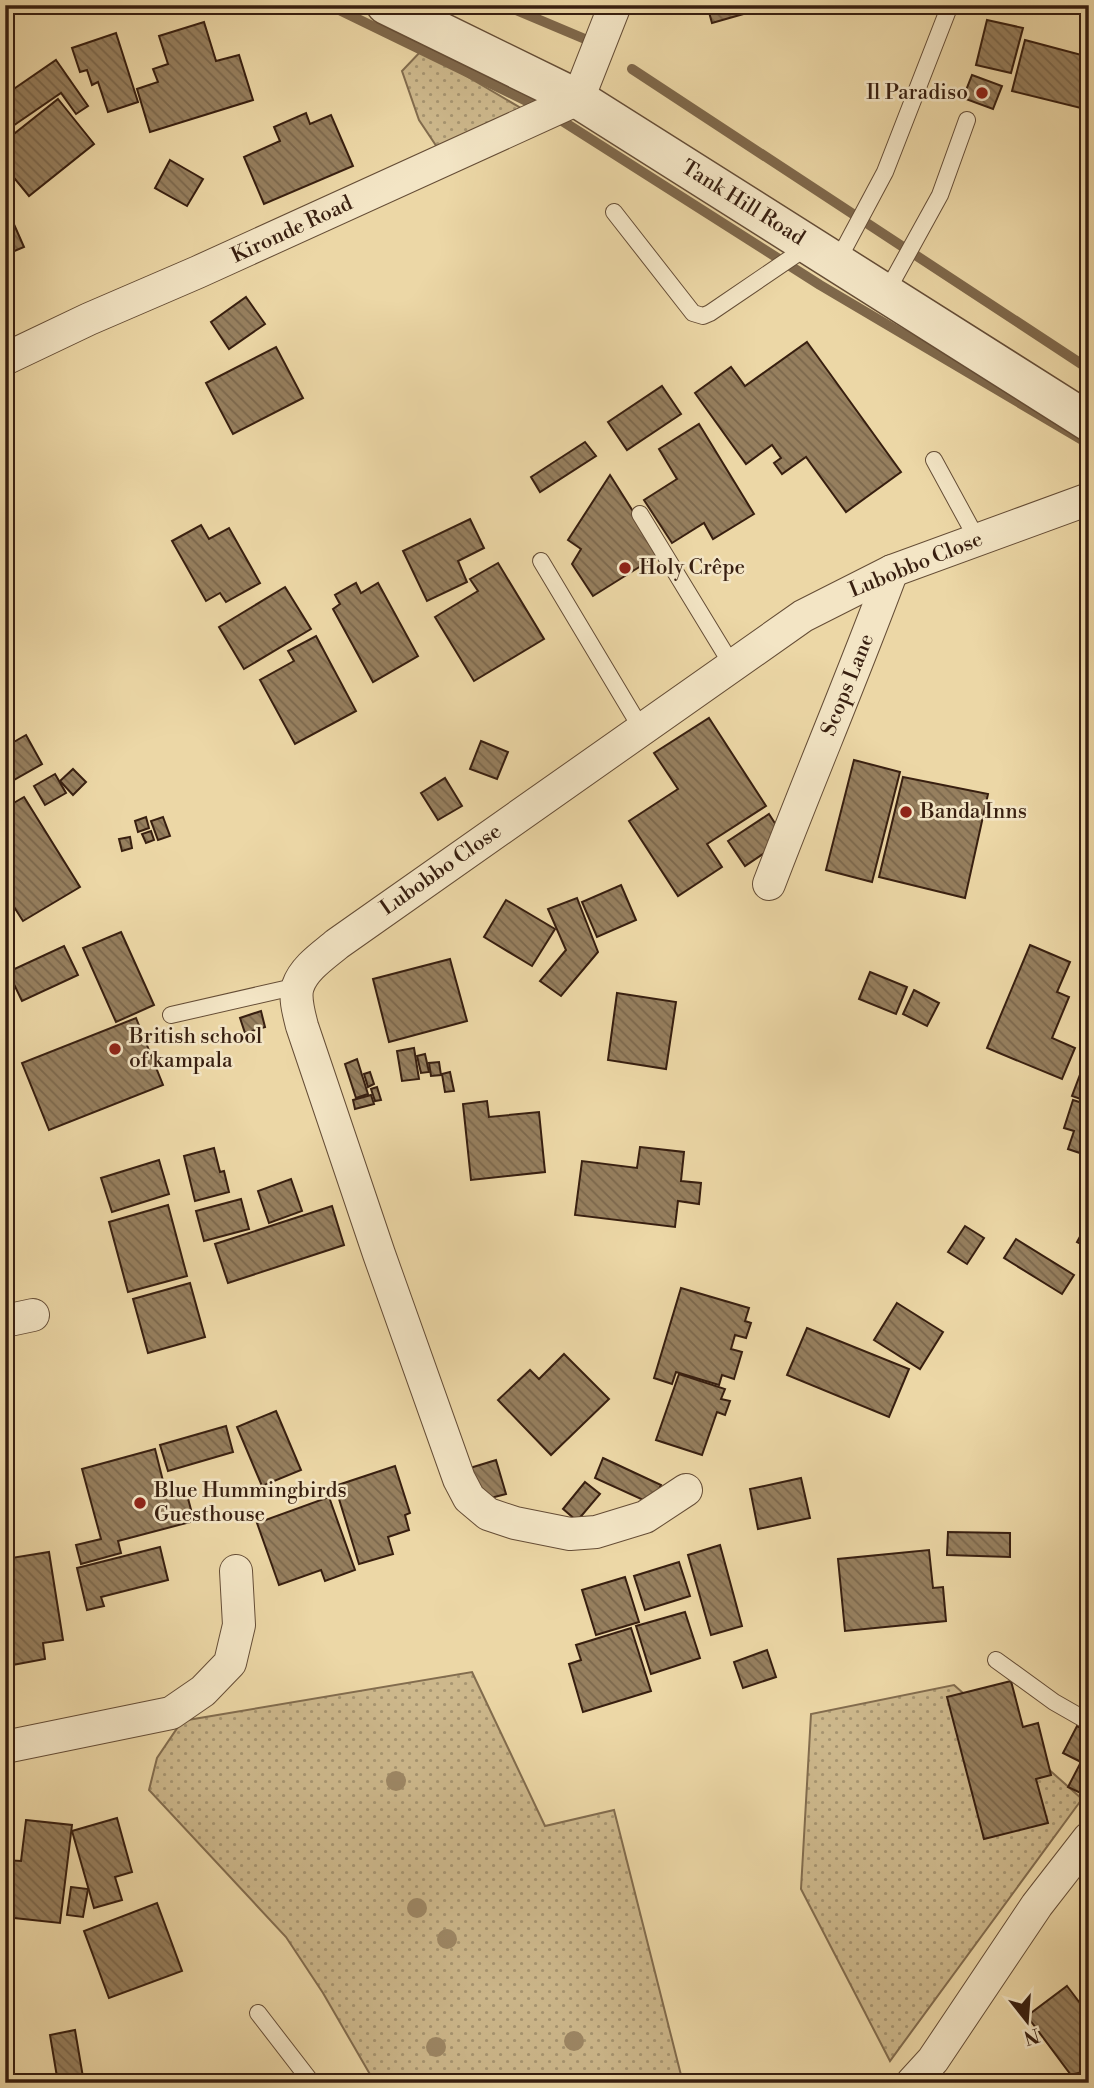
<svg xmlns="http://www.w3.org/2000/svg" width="1094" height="2088" font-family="'Libre Bodoni',serif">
  <defs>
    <pattern id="grass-dots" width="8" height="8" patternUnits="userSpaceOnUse" patternTransform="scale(1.75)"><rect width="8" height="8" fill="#cdb88c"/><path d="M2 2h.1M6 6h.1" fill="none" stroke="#a79571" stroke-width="1.8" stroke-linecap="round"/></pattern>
    <pattern id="building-back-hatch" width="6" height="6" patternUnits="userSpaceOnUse" patternTransform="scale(1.75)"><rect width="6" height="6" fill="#967f5e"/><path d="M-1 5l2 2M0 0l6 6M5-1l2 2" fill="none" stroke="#7b674c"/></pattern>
  </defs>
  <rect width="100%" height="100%" fill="#ecd7a6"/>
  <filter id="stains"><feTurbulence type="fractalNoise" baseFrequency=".00286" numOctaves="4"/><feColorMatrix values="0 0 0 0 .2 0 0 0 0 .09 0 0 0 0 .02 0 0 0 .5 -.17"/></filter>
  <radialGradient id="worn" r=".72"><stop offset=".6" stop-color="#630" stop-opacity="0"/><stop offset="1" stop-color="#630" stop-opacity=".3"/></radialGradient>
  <g fill="url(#grass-dots)" stroke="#826c4e" stroke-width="2">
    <path d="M422 50 531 114 437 147 419 120 402 71Z"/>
    <path d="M472 1672 545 1826 614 1810 683 2083H375L323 1993 286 1937 149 1790 157 1758 182 1721Z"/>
    <path d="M954 1685 1082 1799 890 2061 801 1889 811 1714Z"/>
  </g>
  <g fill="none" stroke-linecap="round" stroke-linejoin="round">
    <g stroke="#7f684b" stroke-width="10">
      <path d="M329 5 545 110 820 285 1089 444"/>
      <path d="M504 5 592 42"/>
      <path d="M632 69 1089 369"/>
    </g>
  </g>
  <g fill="url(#building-back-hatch)" stroke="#381f10" stroke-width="2">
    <path d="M707 5H775L712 23Z"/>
    <path d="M987 20 1023 28 1011 73 976 65Z"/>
    <path d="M204 22 216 61 239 55 253 100 150 132 137 89 158 82 153 69 168 64 159 36Z"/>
    <path d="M116 33 138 102 108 112 98 82 92 85 87 70 80 72 72 48Z"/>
    <path d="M1025 40 1089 57V110L1012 91Z"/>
    <path d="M56 60 88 106 76 114 61 93 10 128 5 122V95Z"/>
    <path d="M972 75 1002 86 993 109 963 98Z"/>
    <path d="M58 99 94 144 29 196 5 167V141Z"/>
    <path d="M306 113 310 124 331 115 353 166 264 204 244 157 280 141 274 127Z"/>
    <path d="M170 160 203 179 187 206 155 188Z"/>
    <path d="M5 204 24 247 5 255Z"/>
    <path d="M246 297 265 324 229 349 211 322Z"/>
    <path d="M807 342 901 472 846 512 806 457 782 474 774 463 781 458 772 445 746 464 695 393 731 367 745 386Z"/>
    <path d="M276 347 303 398 233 434 206 383Z"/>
    <path d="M662 386 681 414 627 450 608 422Z"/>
    <path d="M699 424 754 514 713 539 704 523 672 543 644 500 677 479 659 449Z"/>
    <path d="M585 442 596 456 540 492 531 477Z"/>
    <path d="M610 475 660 554 593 596 572 564 581 549 568 540Z"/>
    <path d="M470 519 484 548 458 561 467 582 427 601 403 551Z"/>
    <path d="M201 525 209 539 229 528 260 583 226 602 220 593 206 601 172 541Z"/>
    <path d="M498 563 544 639 474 681 435 617 478 591 470 579Z"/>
    <path d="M356 583 361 593 378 583 418 656 373 682 333 609 340 604 335 595Z"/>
    <path d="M285 587 311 629 244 669 219 627Z"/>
    <path d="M316 636 356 711 295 744 260 680 294 661 288 651Z"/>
    <path d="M709 718 766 806 707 844 722 867 678 896 629 821 678 789 654 753Z"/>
    <path d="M26 735 42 764 5 785V747Z"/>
    <path d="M481 741 508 752 497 779 470 769Z"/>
    <path d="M854 760 900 772 872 882 826 870Z"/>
    <path d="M73 769 86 782 73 795 60 781Z"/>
    <path d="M55 774 66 793 45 805 34 786Z"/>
    <path d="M903 777 988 794 965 898 879 877Z"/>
    <path d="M445 778 462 806 438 820 421 793Z"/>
    <path d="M24 797 80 887 23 921 5 893V808Z"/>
    <path d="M769 814 785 839 745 866 728 841Z"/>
    <path d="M146 817 149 828 138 832 135 821Z"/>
    <path d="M163 817 170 836 158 840 151 821Z"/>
    <path d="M151 831 154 840 146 843 142 834Z"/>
    <path d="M130 837 132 848 122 851 119 839Z"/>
    <path d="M621 885 636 920 597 937 582 902Z"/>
    <path d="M577 898 598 952 561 996 540 981 566 950 548 909Z"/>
    <path d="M506 900 555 929 532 966 484 937Z"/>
    <path d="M121 932 154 1005 116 1022 83 948Z"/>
    <path d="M1030 945 1070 962 1057 992 1069 997 1052 1038 1075 1048 1062 1079 987 1048Z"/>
    <path d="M64 946 78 975 22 1001 8 972Z"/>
    <path d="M450 959 467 1021 389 1042 373 979Z"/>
    <path d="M870 972 907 987 896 1014 859 999Z"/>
    <path d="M914 990 939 1003 927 1026 903 1014Z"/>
    <path d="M617 993 676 1002 666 1069 608 1060Z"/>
    <path d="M261 1011 265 1027 245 1033 240 1018Z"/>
    <path d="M136 1018 163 1085 49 1130 22 1063Z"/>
    <path d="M414 1048 419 1079 402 1081 397 1051Z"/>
    <path d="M425 1054 429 1072 421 1073 417 1056Z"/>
    <path d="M1087 1056H1089V1102L1072 1096Z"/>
    <path d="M357 1059 368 1094 356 1098 345 1064Z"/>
    <path d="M439 1062 441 1075 431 1076 429 1063Z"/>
    <path d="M370 1072 374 1084 368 1087 364 1074Z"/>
    <path d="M450 1072 454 1091 445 1092 442 1074Z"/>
    <path d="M377 1087 381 1100 375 1101 371 1089Z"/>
    <path d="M371 1095 374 1104 355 1109 353 1100Z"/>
    <path d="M1073 1100 1089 1105V1156L1068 1149 1074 1131 1064 1128Z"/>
    <path d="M487 1101 489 1117 539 1112 545 1172 471 1180 463 1104Z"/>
    <path d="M640 1147 684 1152 681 1181 701 1183 699 1204 678 1201 675 1227 575 1215 582 1161 637 1168Z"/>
    <path d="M214 1148 220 1172 224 1171 229 1192 195 1201 184 1156Z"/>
    <path d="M159 1160 169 1194 112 1212 101 1178Z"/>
    <path d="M291 1179 302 1211 269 1223 258 1191Z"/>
    <path d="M241 1199 249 1229 204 1241 196 1211Z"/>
    <path d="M168 1205 187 1276 128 1292 109 1222Z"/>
    <path d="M332 1206 344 1245 228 1283 215 1244Z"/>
    <path d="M1089 1220V1248L1077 1242Z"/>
    <path d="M965 1226 984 1238 967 1264 948 1252Z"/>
    <path d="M1016 1239 1074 1275 1062 1294 1004 1258Z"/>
    <path d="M190 1283 205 1337 148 1353 133 1299Z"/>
    <path d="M681 1288 749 1308 745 1321 751 1323 746 1338 735 1335 731 1349 742 1352 734 1379 722 1375 719 1385 676 1372 672 1384 654 1378Z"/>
    <path d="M1089 1299V1314L1082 1309Z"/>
    <path d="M897 1303 943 1332 920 1369 874 1340Z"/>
    <path d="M807 1328 909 1369 889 1417 787 1375Z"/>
    <path d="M564 1354 609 1399 551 1455 498 1400 530 1370 539 1379Z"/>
    <path d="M679 1374 725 1389 721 1399 730 1401 725 1415 717 1412 702 1455 656 1440Z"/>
    <path d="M276 1411 301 1470 262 1486 237 1427Z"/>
    <path d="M226 1426 233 1452 168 1471 160 1445Z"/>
    <path d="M155 1449 166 1493 185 1487 194 1521 118 1541 121 1553 81 1564 76 1545 101 1539 82 1469Z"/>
    <path d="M603 1458 661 1485 652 1504 595 1478Z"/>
    <path d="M496 1460 506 1494 479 1501 470 1468Z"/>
    <path d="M395 1466 410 1513 405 1515 409 1530 388 1537 393 1554 359 1564 335 1486Z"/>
    <path d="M801 1478 810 1518 758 1529 750 1489Z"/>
    <path d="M585 1482 600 1494 577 1521 563 1509Z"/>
    <path d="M329 1497 355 1570 325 1581 321 1570 279 1585 257 1523Z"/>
    <path d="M948 1532 1010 1533V1557L947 1555Z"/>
    <path d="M720 1545 742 1626 711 1635 688 1555Z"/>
    <path d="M160 1547 168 1580 101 1597 104 1606 87 1610 77 1568Z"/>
    <path d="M929 1550 933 1588 943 1587 946 1621 845 1631 838 1559Z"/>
    <path d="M49 1552 63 1640 43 1643 45 1659 7 1666 5 1651V1559Z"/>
    <path d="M679 1562 690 1596 645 1610 634 1576Z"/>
    <path d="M625 1577 639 1622 596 1635 582 1590Z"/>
    <path d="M685 1612 700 1658 651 1674 636 1626Z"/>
    <path d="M631 1628 651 1691 583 1712 569 1664 581 1660 576 1645Z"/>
    <path d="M767 1650 776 1677 743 1688 734 1662Z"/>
    <path d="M1011 1681 1023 1727 1038 1723 1051 1775 1036 1779 1048 1823 984 1839 947 1697Z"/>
    <path d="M1077 1726 1089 1732V1797L1068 1787 1081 1762 1063 1753Z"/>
    <path d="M117 1818 132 1872 115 1877 122 1900 94 1908 72 1831Z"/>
    <path d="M26 1820 72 1825 60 1923 5 1917V1860L21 1861Z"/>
    <path d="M71 1887 88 1889 83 1917 67 1915Z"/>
    <path d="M157 1903 182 1971 109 1998 84 1931Z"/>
    <path d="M1067 1986 1089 2015V2070L1071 2075 1027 2016Z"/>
    <path d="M75 2030 84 2083H58L50 2035Z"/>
  </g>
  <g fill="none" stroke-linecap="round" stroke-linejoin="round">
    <g stroke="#654d36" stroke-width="18">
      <g id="service">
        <path d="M614 212 693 313 703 316 710 313 810 245"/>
        <path d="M837 262 885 172 950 5"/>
        <path d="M886 293 940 195 967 120"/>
        <path d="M934 460 977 539"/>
        <path d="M640 514 732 665"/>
        <path d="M541 561 641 728"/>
        <path d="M171 1015 298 986"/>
        <path d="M996 1660 1054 1702 1089 1722"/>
        <path d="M258 2013 312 2083"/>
      </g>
    </g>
    <g stroke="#654d36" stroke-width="34">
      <g id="minor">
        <path d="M5 359 89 319 198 272 578 99 615 5"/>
        <path d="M769 884C809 779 853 676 892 571"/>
        <path d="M5 1321 33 1315"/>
        <path d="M686 1490 645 1517 596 1532 570 1534 515 1523 488 1514 469 1498 459 1479 379 1254 302 1026C299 1014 294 997 298 986 304 968 324 955 337 944L803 616 892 571 1089 499"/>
        <path d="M5 1747 171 1713 203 1691 230 1663 239 1625 236 1571"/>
        <path d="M912 2083 933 2060 1037 1905 1089 1838"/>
      </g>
    </g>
    <g stroke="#654d36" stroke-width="41">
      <path id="tertiary" d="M386 5 578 99 1089 422"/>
    </g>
    <use href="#service" stroke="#f3e5c5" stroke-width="16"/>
    <use href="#minor" stroke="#f3e5c5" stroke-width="32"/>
    <use href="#tertiary" stroke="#f3e5c5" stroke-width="38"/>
  </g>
  <g fill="#9d8765">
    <circle cx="396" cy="1781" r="10"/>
    <circle cx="417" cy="1908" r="10"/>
    <circle cx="447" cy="1939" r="10"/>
    <circle cx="574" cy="2041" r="10"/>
    <circle cx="436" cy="2047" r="10"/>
  </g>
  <g fill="#8f2418" stroke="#f3e5c5" stroke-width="2.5">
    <circle cx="982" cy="93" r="7"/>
    <circle cx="625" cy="568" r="7"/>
    <circle cx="906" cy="812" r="7"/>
    <circle cx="115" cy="1049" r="7"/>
    <circle cx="140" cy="1503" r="7"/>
  </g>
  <g text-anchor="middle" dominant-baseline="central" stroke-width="5" stroke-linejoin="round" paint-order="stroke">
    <g font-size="21" fill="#381f10" stroke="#f3e5c5" text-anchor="start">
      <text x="968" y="93" text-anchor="end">Il Paradiso</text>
      <text x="639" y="568">Holy Crêpe</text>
      <text x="920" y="812">Banda Inns</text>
      <text x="129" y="1037">British school<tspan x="129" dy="24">of kampala</tspan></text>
      <text x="154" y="1491">Blue Hummingbirds<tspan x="154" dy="24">Guesthouse</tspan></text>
    </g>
    <g font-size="21" fill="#381f10" stroke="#f3e5c5">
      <text transform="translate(743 203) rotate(32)">Tank Hill Road</text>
      <text transform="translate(292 230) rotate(-25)">Kironde Road</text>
      <text transform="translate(916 565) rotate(-22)">Lubobbo Close</text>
      <text transform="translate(848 685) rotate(-68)">Scops Lane</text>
      <text transform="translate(441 870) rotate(-35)">Lubobbo Close</text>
    </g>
  </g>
  <rect width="1094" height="2088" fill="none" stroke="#ecd7a6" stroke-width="28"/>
  <rect x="7" y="7" width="1080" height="2074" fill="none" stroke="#381f10" stroke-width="3.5"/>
  <rect x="14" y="14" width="1066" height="2060" fill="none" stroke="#381f10" stroke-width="2"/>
  <g transform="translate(1027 2021) rotate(163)" stroke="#f3e5c5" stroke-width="5" paint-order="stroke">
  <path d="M0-5L12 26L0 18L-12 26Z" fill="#381f10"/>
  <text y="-10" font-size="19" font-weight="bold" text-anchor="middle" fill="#381f10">N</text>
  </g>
  <rect width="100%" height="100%" filter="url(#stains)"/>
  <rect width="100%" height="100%" fill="url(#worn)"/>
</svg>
